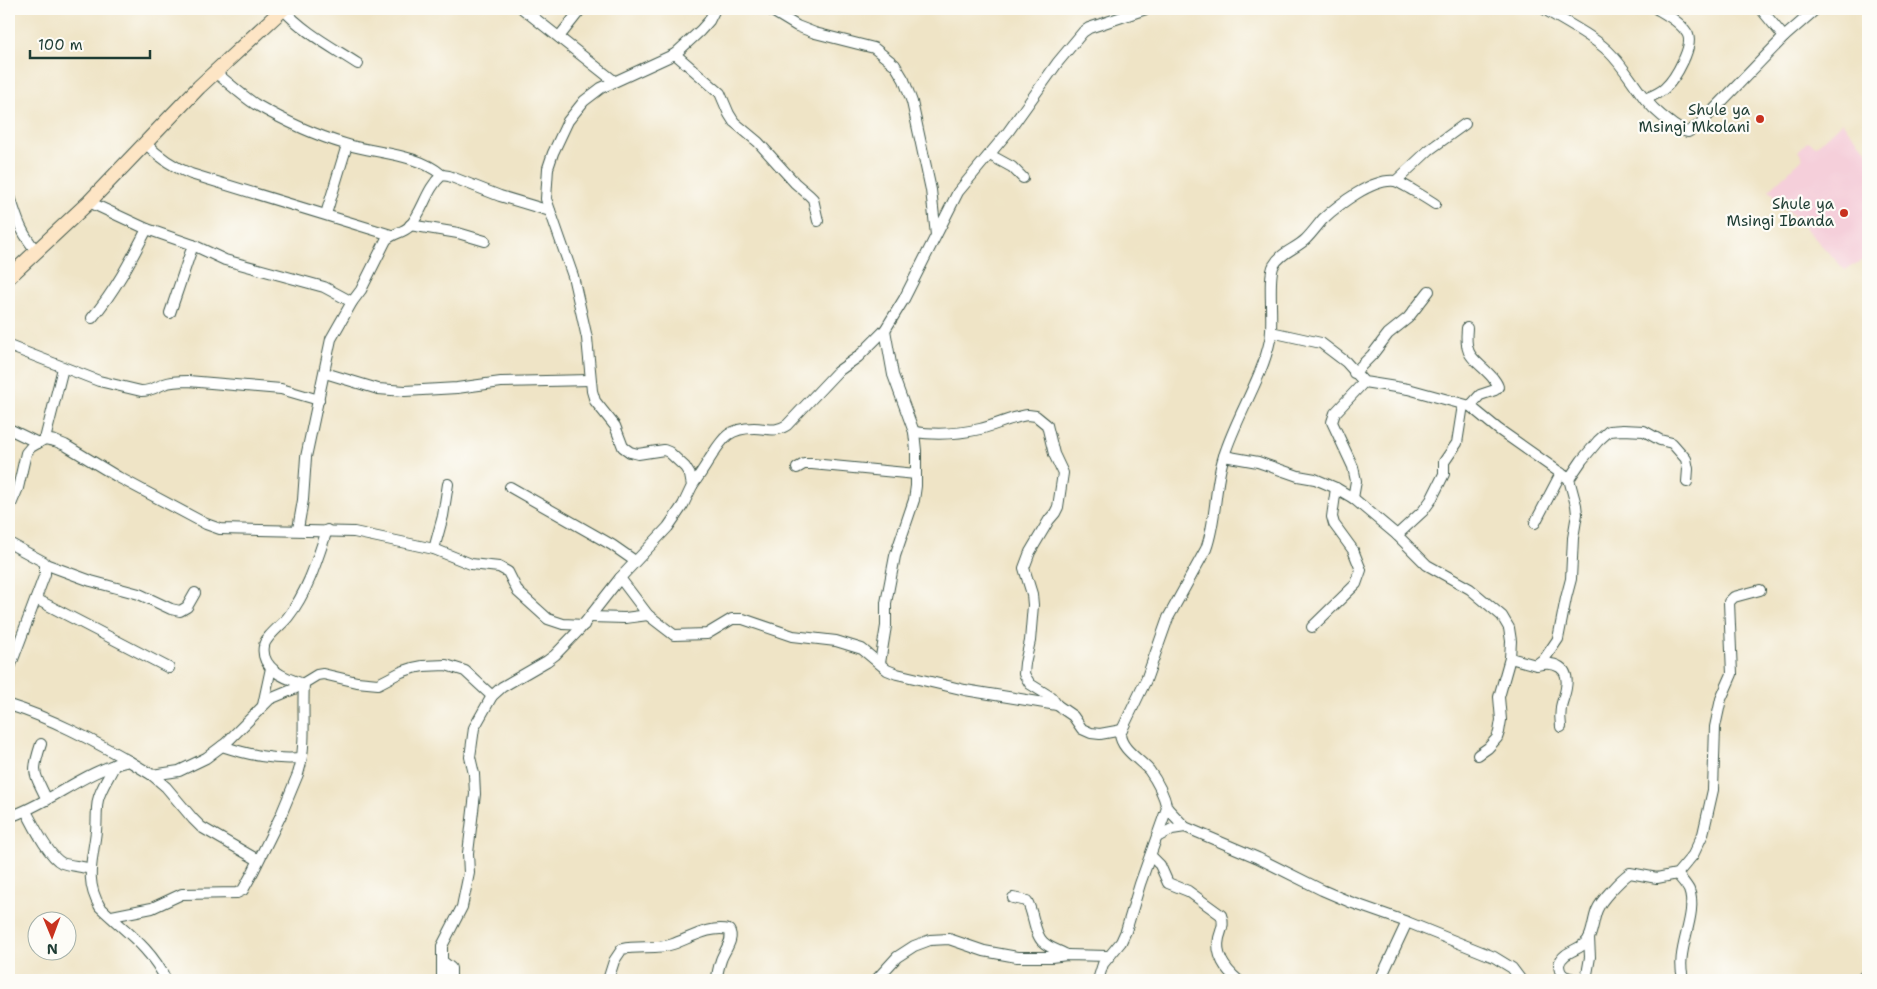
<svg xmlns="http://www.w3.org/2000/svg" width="1877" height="989" font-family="'Shantell Sans',sans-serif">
  <rect width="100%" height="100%" fill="#fdfcf7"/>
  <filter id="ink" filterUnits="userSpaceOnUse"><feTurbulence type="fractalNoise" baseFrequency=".02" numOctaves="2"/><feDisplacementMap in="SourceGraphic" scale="10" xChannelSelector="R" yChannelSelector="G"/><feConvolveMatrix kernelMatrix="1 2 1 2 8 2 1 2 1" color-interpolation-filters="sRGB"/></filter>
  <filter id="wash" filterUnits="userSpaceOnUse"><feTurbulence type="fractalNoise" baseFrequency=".0096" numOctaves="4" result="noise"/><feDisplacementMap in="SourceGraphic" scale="20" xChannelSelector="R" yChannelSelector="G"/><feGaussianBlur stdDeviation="1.12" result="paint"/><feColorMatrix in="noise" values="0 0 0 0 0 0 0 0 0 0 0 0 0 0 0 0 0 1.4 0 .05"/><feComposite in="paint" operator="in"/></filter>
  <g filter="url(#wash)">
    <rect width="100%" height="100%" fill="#efe4c6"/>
    <path fill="#f5cfda" d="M1842 122 1868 152V257L1845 270 1769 190 1803 158 1798 151 1808 141 1816 146Z"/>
  </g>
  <g filter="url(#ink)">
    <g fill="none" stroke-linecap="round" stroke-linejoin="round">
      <g stroke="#3e564a" stroke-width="12">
        <g id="street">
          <path d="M283 9C303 32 332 47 358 64"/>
          <path d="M523 9 614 81"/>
          <path d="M769 9 797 26 815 33 874 48 895 65 904 80 912 102 931 190 936 235"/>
          <path d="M1544 9C1565 22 1590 34 1608 51 1629 71 1639 98 1662 116 1670 122 1677 130 1688 132L1699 125 1784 37 1816 9"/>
          <path d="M1761 9 1784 37"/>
          <path d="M559 37 581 9"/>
          <path d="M675 54 720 93 729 114 734 122 758 142 795 183 809 195 813 199 818 221"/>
          <path d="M216 73C229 83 241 95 255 104 283 120 314 135 345 144 377 154 416 153 442 175"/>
          <path d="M1645 99C1652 96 1660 93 1665 88 1675 79 1695 45 1687 33 1680 22 1667 15 1657 9"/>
          <path d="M145 143C159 157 173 167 191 174L391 235"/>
          <path d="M990 155 1012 167 1023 178"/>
          <path d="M1396 181 1429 150 1465 124"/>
          <path d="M9 194C18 220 19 230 37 252"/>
          <path d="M89 202 147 229 193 245 225 260 324 287 352 302"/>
          <path d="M326 214 347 145"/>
          <path d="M410 225 458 233 485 241"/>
          <path d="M170 313 193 245"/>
          <path d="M92 318C115 291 131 260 147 229"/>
          <path d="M1467 328C1464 359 1474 357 1492 377 1495 381 1497 383 1498 387L1495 390 1480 395 1470 406"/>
          <path d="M1271 332 1321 343 1346 362 1364 382 1408 389 1470 406 1498 429 1569 479 1576 505 1577 514 1573 538 1571 579 1566 598 1558 639 1545 658 1536 665 1510 658"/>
          <path d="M9 346 99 381 141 391C151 391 156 387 164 384 172 381 180 381 188 381L281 389 319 400"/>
          <path d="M325 373 378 389 405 391 457 388 501 382 590 380"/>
          <path d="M1354 373 1372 355 1388 334 1408 318 1429 291"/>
          <path d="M9 429 38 443"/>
          <path d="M914 432C936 435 958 434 980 429 996 425 1012 417 1028 415L1036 416 1047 425 1054 454 1063 473 1058 507 1055 513 1049 520 1030 552 1024 568 1032 594 1033 605 1030 641 1025 663 1024 674 1030 684 1051 697 1057 705"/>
          <path d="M45 439 63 368"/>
          <path d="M1224 456 1258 462 1298 476 1315 479 1336 488 1353 498 1397 535 1427 565 1470 589 1502 616 1509 628 1511 641 1510 658 1499 697 1501 720 1499 732 1497 738 1488 748 1478 755"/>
          <path d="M797 468 804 464H812L916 474"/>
          <path d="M1569 479 1582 460 1598 441 1609 431 1623 430 1644 431 1660 440 1672 443 1686 459 1688 469 1687 482"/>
          <path d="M692 486C698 477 704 469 709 460 722 440 727 428 754 428 767 428 775 433 787 425L837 372 858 357 885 330 904 299 958 192 1008 132 1058 62 1083 32 1089 28 1146 9"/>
          <path d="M510 487 612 545 635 561"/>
          <path d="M1353 498 1356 481 1353 467 1332 422 1335 413 1364 382"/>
          <path d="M9 509 18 488 26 453 31 447 45 439 55 441 65 445 118 477 206 524 220 529 354 532 434 549 471 564 499 567 508 572 518 592 548 619 563 624 584 625"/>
          <path d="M1535 523 1561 473"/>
          <path d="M298 529 303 500 306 457 331 339 352 302 361 290 386 240C393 233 403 233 410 226 423 212 426 189 442 175L449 176 500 196 550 211"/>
          <path d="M1397 535 1423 511 1431 500 1444 474V462L1457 443 1463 405"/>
          <path d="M9 543 44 562 45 564V574L9 670"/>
          <path d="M434 549 443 516 448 484"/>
          <path d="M45 564 91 581 139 594 171 609 180 611 187 607 195 593"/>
          <path d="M620 578 648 615 674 635 707 634 732 619H743L793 636 836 641 862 649 887 670 897 674 965 690 1057 705 1073 716 1082 729 1091 733 1100 734 1122 730"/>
          <path d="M36 599 169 668"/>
          <path d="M590 617 625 618 648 615"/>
          <path d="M1312 627 1356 584 1361 570 1353 550 1334 524 1332 517 1336 488"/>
          <path d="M880 663 886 626V603L895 556 914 500 916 486V451L914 432 893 375 885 330"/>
          <path d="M1537 665C1555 661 1570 667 1566 688 1565 695 1562 701 1561 707 1560 714 1560 720 1561 727"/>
          <path d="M9 705C51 718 90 739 129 761"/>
          <path d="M263 705 271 668"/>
          <path d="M41 744C31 774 34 772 47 800"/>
          <path d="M222 746C249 755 273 760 301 758"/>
          <path d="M115 764C110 776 101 787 98 800 96 809 97 821 96 831 93 859 84 881 100 907 125 931 151 948 166 980"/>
          <path d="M152 775 179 771 206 758 226 743 270 699 294 689 317 675 323 674 357 682 378 684 401 672 413 668 423 666 446 665 465 671 492 696"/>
          <path d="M1167 808 1185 827 1258 858 1322 890 1350 902 1407 922 1494 957 1512 968 1521 980"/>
          <path d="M26 811C33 824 48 856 62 863 70 866 81 866 90 869"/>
          <path d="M9 817C51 803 85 770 129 761L152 775 166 787 193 819 201 827 258 860"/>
          <path d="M1157 837 1172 829 1185 827"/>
          <path d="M1151 856 1160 865 1168 883 1188 891 1221 915C1225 924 1221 930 1219 938 1215 955 1226 970 1238 980"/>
          <path d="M1677 874C1681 879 1686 884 1689 890 1699 916 1673 953 1684 980"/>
          <path d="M1013 898 1027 901C1034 913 1034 934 1043 942 1049 948 1060 951 1067 955"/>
          <path d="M112 916 152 908 182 894 237 893 243 890 253 872 281 815 298 774C307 747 302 712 304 684 286 679 260 669 264 646 265 637 282 625 288 617 308 591 317 560 327 530"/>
          <path d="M442 961 451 968V980"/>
          <path d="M442 980V946L462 907 469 873 468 853 475 794 474 774 470 757 474 728 492 696 502 687 547 661 555 655 580 629 620 578 668 527 683 505 692 486 690 475 685 467 669 452 664 450 638 454 630 452 623 447 615 426 595 401 592 391 587 338 573 276 546 199 548 168 553 153 568 121 584 101 601 88 675 54 700 31 709 21 715 9"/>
          <path d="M608 980 614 961 622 949C639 945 657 950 673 944 690 938 711 925 729 930 735 939 724 951 721 960 719 966 717 974 717 980"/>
          <path d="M876 980 897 957 914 946 930 940 949 939 984 951 1017 957H1051L1067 955 1108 956"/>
          <path d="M1098 980 1103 964 1121 942 1126 931 1140 884 1167 808C1164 795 1157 781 1149 770 1139 759 1121 749 1120 734L1146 680 1168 618 1206 549C1217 519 1214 486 1224 456 1236 417 1262 379 1270 340 1274 321 1267 277 1274 265 1281 252 1296 249 1306 239 1312 233 1317 226 1323 219 1338 205 1373 178 1395 181 1400 182 1429 200 1435 204"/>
          <path d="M1380 980 1407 922"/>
          <path d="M1577 980C1567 977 1559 977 1559 964 1564 950 1580 951 1588 940 1593 932 1593 920 1597 910 1601 900 1621 879 1630 873L1657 878 1677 874 1693 855 1703 834 1713 790 1715 727 1721 699 1732 674 1729 602 1734 597 1760 590"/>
          <path d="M1586 980 1590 957 1589 938"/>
          <path d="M1860 980 1868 973"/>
        </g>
      </g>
      <g stroke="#3e564a" stroke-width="16">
        <path id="secondary" d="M9 277 89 202 199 87 283 9"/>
      </g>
      <use href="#street" stroke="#fff" stroke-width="10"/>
      <use href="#secondary" stroke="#fde5c5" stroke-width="14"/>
    </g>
  </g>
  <g fill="#c8321e" stroke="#fdfcf7" stroke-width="2">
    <circle cx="1760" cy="119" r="5"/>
    <circle cx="1844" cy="213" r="5"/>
  </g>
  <g text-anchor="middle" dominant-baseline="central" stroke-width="4.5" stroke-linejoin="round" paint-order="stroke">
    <g font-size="15" fill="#1f3d34" stroke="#fdfcf7" text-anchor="end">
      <text x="1750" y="110">Shule ya<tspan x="1750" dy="17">Msingi Mkolani</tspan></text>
      <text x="1834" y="204">Shule ya<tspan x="1834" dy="17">Msingi Ibanda</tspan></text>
    </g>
  </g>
  <rect width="1877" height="989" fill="none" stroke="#fdfcf7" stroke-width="30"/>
  <g transform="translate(52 936) rotate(179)"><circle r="24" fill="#fdfcf7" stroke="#a4b0a9"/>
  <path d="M0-4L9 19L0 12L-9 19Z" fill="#c8321e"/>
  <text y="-8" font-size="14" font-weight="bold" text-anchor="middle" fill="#1f3d34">N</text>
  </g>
  <path d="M30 50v8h120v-8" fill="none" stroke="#1f3d34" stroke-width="2.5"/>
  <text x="38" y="50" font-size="15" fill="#1f3d34" stroke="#fdfcf7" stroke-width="4" paint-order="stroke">100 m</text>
</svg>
